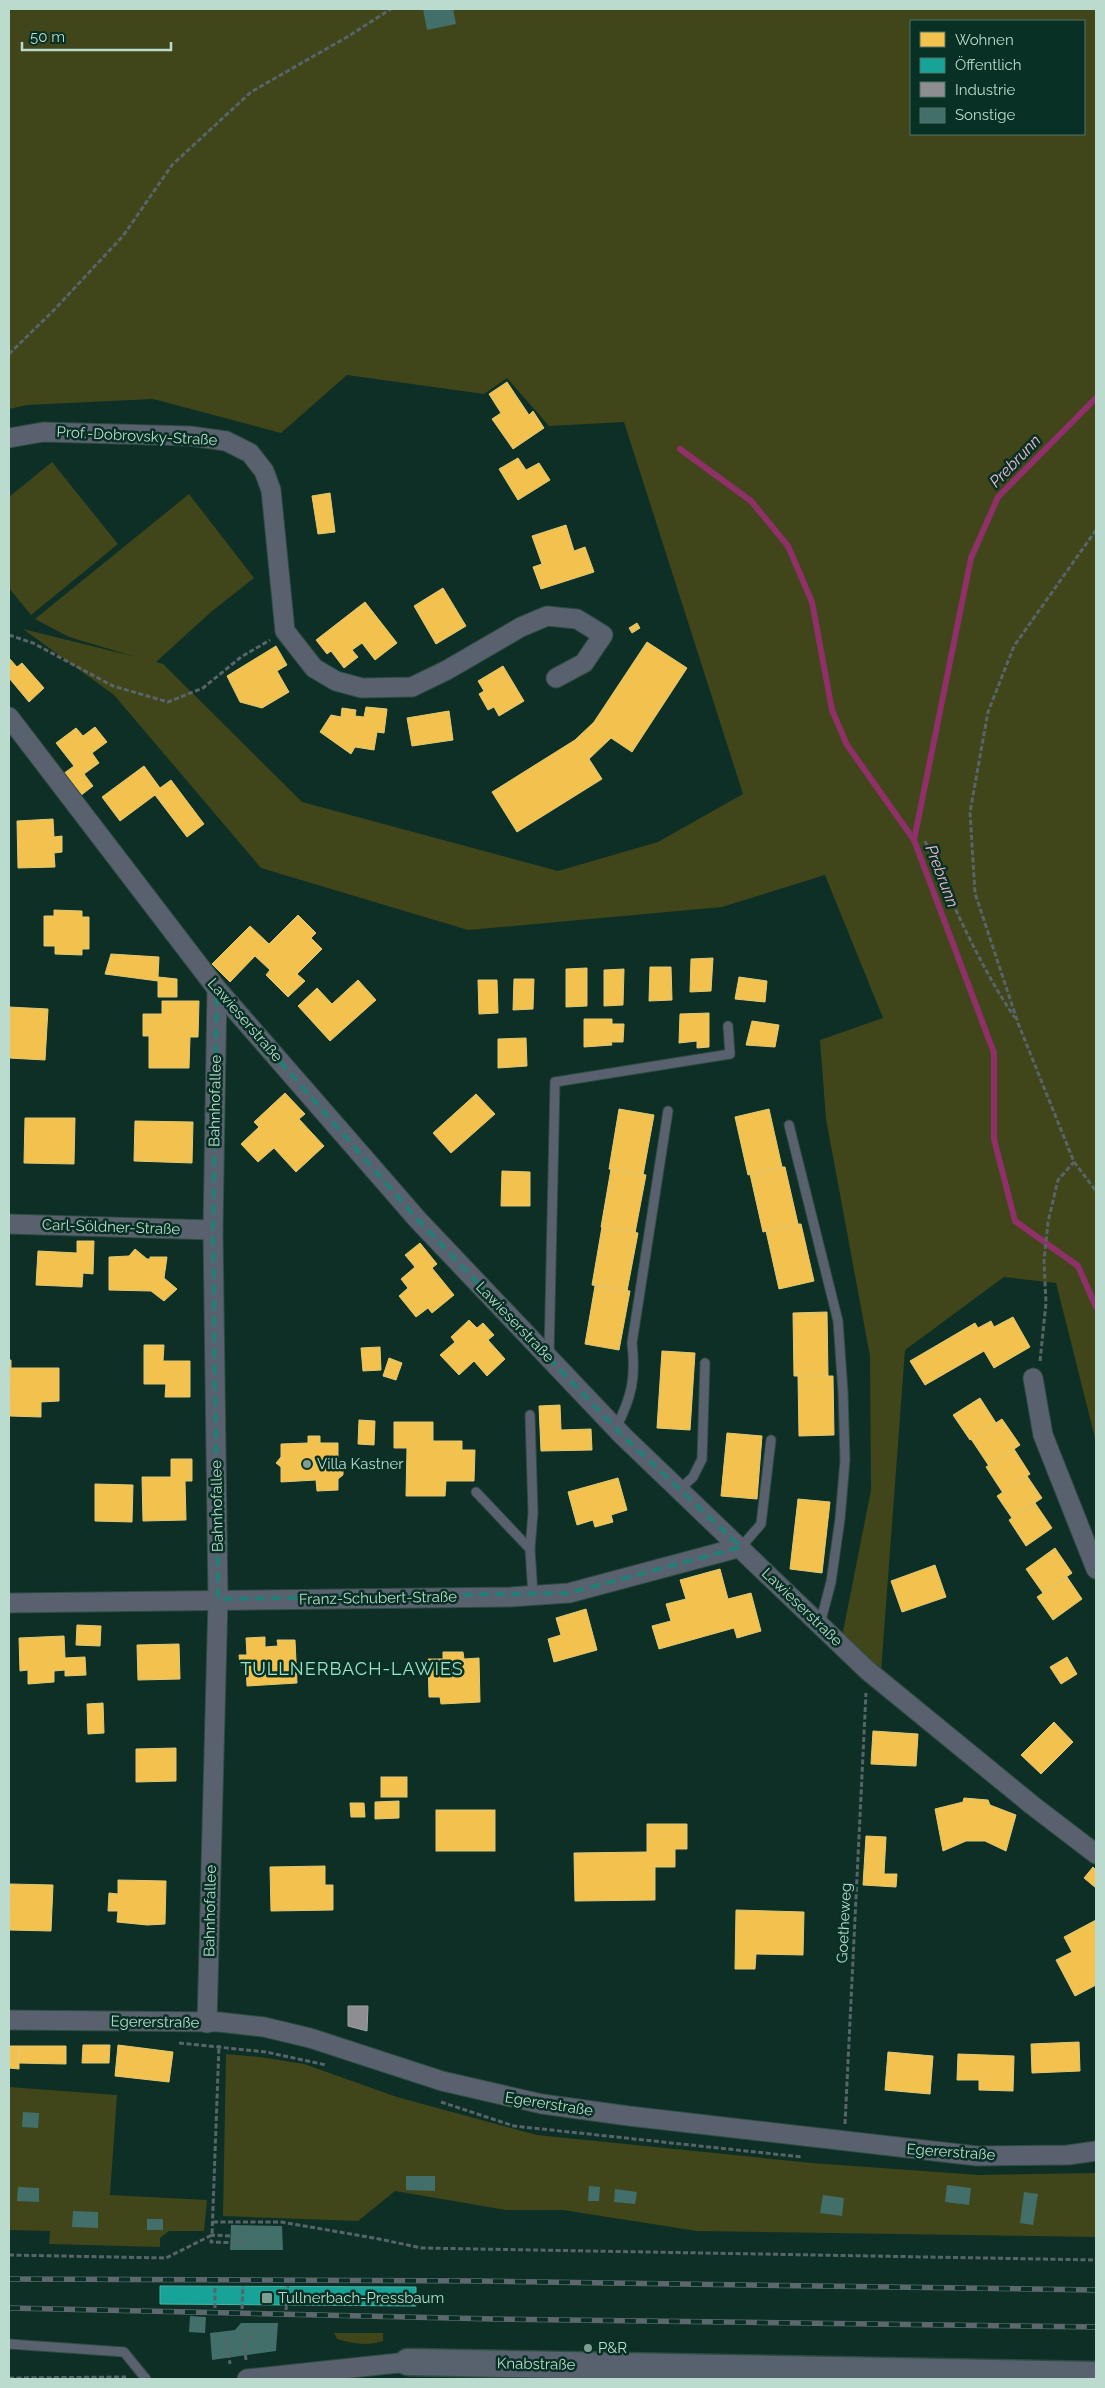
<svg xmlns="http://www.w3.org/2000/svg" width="1105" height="2388" font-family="Raleway,sans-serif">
  <rect width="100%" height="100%" fill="#0d2f26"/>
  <g fill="#41451a" fill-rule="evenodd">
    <path d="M9 9H1096V1442L1056 1283 1004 1277 905 1350 881 1672 842 1637 871 1490 870 1356 826 1119 820 1040 883 1018 825 875 722 907 468 930 261 868 114 695 23 629 136 657 69 637 35 619 189 494 254 578 211 612 156 662 163 664 302 802 558 871 658 842 743 794 624 422 549 426 507 378 484 394 347 375 281 433 153 399 27 405 9 409ZM911 21H1084V134H911Z"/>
    <path d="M52 462 118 544 31 615 9 588V497Z"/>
    <path d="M226 2054 260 2057 304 2064 397 2097 537 2135 812 2163 979 2175 1096 2173V2237L697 2231 563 2210H506L395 2191 358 2221 223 2216Z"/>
    <path d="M9 2087 117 2095 110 2195 207 2200 204 2231H169L160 2238V2247L49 2244 50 2231 9 2230Z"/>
    <path d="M334 2333H383V2341C367 2346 353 2344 337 2339Z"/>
  </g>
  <g fill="#f2c14e" stroke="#e1c974">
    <path d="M507 382 529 415 533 411 544 428 513 449 492 419 501 413 489 394Z"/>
    <path d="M518 458 526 470 539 463 550 480 518 500 499 469Z"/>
    <path d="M330 493 335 532 318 534 312 496Z"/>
    <path d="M566 525 574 551 585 547 594 572 541 589 533 567 542 564 532 536Z"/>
    <path d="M443 588 466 626 436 644 414 606Z"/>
    <path d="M365 602 397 643 375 660 362 643 352 650 358 657 344 668 331 651 327 654 316 640Z"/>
    <path d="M637 623 640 628 632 633 629 628Z"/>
    <path d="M647 642 687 668 632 752 611 738 589 759 602 779 517 832 492 792 575 740 594 722Z"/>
    <path d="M276 646 287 665 277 671 289 692 262 708 240 702 227 676Z"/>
    <path d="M9 658 17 667 22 663 44 688 29 702 9 678Z"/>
    <path d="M503 666 524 701 499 716 494 707 488 710 479 694 484 691 478 681Z"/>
    <path d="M366 707 387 709 384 733 377 732 374 750 355 747 351 754 320 732 331 715 341 717 342 708 356 710 355 716 364 717Z"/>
    <path d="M449 711 453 740 412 746 407 718Z"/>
    <path d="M95 727 107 742 92 753 99 763 84 774 93 786 80 796 63 774 74 766 56 743 76 728 83 736Z"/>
    <path d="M144 766 160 788 171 780 204 824 187 837 155 795 120 821 102 797Z"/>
    <path d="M53 819 54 837 62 836V852L54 853 55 867 18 868 17 821Z"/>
    <path d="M54 910 82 911V917H89V949H82V955L55 954V946H44V916H54Z"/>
    <path d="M298 915 316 933 311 938 322 949 297 974 305 981 288 997 266 975 270 970 255 956 230 982 212 964 250 926 269 944Z"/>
    <path d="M111 954 159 957 158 977 177 979V997H158V981L105 974Z"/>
    <path d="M713 958 711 991 690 992 691 959Z"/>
    <path d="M650 967H671L672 1000 649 1001Z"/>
    <path d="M587 968V1006L566 1007V969Z"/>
    <path d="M624 969 623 1005 604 1006V970Z"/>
    <path d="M739 977 767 981 765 1002 735 999Z"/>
    <path d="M514 979H534L533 1009 513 1010Z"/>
    <path d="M358 980 376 1000 330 1041 298 1006 317 988 332 1004Z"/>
    <path d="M478 980H497L498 1013 479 1014Z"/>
    <path d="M162 1001H199L198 1037H190L189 1068H149V1036H143V1014H162Z"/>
    <path d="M9 1007 48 1009 45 1060 9 1058Z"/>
    <path d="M709 1013V1047L697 1048V1041L679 1043 680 1014Z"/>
    <path d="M584 1019H612V1024H624L623 1042H611L612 1045 584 1047Z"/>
    <path d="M752 1021 779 1025 775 1047 746 1045Z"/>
    <path d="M526 1038 527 1066 498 1068V1039Z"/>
    <path d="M285 1093 305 1114 299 1119 324 1146 296 1172 274 1148 258 1162 241 1144 259 1127 254 1122Z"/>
    <path d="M476 1094 495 1114 451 1153 433 1133Z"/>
    <path d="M619 1109 654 1115 643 1175 609 1169Z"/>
    <path d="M769 1109 782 1167 748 1175 735 1117Z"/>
    <path d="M25 1118H75L74 1164 24 1163Z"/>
    <path d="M135 1121 193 1122 192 1163 134 1161Z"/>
    <path d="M782 1167H785L798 1224 763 1232 750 1174Z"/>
    <path d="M611 1169 646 1175 635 1233 601 1227Z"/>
    <path d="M502 1171 530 1172V1206H501Z"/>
    <path d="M798 1224H801L814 1281 779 1289 766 1231Z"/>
    <path d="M602 1227 638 1233 627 1291 592 1285Z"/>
    <path d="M77 1241H94L93 1274 83 1273 82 1287 36 1285 38 1251 77 1253Z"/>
    <path d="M420 1243 437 1264 432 1268 454 1295 432 1313 428 1308 416 1317 399 1296 408 1288 401 1279 415 1267 405 1255Z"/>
    <path d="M135 1249 147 1259H150V1257H167L164 1278 177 1289 164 1301 151 1291 109 1290V1257L129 1256Z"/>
    <path d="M595 1286 630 1291 619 1350 585 1344Z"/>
    <path d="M827 1312 828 1376H794L793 1313Z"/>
    <path d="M1013 1317 1030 1347 994 1368 984 1351 925 1385 910 1361 975 1323 978 1328 991 1321 994 1327Z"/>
    <path d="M469 1320 477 1328 483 1323 494 1335 488 1340 505 1359 487 1376 474 1361 459 1375 440 1355 455 1342 451 1337Z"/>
    <path d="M144 1345H164L163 1361H190V1397H165L166 1384H144Z"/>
    <path d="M380 1347 381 1370 363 1371 361 1348Z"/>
    <path d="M662 1351 695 1353 690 1430 657 1428Z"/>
    <path d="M389 1358 402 1363 396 1380 383 1376Z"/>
    <path d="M9 1360H11V1368H59V1401L41 1402V1417L10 1416Z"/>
    <path d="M798 1376H833L834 1435 799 1436Z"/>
    <path d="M980 1398 996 1423 970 1440 953 1415Z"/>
    <path d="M560 1405 561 1430 591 1429 592 1450 541 1451 539 1406Z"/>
    <path d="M1002 1419 1020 1445 989 1466 971 1439Z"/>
    <path d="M359 1420 375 1421 374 1445 358 1444Z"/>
    <path d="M394 1422H433V1441H462V1450H475L474 1481H446L445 1496H406L407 1448H394Z"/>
    <path d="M727 1433 762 1436 757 1499 721 1496Z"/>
    <path d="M308 1436H320V1443H338V1464L343 1468V1475L338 1479V1490L317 1491 316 1480 281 1482V1467L276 1463 281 1457V1444L308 1443Z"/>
    <path d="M1014 1449 1030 1474 1003 1493 986 1467Z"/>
    <path d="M171 1459H192V1481H185L186 1520 143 1521 142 1477H171Z"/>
    <path d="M1027 1476 1042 1498 1012 1518 997 1496Z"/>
    <path d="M618 1478 627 1510 611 1515 613 1522 595 1527 593 1520 577 1525 568 1492Z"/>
    <path d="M95 1484 133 1485 132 1522 95 1521Z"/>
    <path d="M798 1499 830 1502 822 1573 790 1569Z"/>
    <path d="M1035 1503 1052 1528 1026 1546 1009 1520Z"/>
    <path d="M1055 1548 1072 1573 1043 1593 1026 1569Z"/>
    <path d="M935 1565 946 1597 902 1612 891 1581Z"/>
    <path d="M720 1569 728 1599 751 1593 761 1631 737 1638 734 1628 659 1649 652 1626 671 1621 666 1604 686 1599 680 1580Z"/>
    <path d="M1067 1577 1082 1599 1053 1620 1037 1597Z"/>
    <path d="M586 1609 597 1650 554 1662 548 1639 561 1635 556 1618Z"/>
    <path d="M77 1625 101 1626 100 1646 76 1645Z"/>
    <path d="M64 1636 65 1658 85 1657 86 1675 65 1676V1670L54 1671V1682L28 1684V1670L20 1671 19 1638Z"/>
    <path d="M265 1637V1647L278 1646 277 1640H295L297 1683 247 1686 246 1665H240L239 1655H247L246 1638Z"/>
    <path d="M179 1644 180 1679 138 1680 137 1645Z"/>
    <path d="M443 1652H463L464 1659 479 1658 480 1702 441 1704 440 1697H429L428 1659H443Z"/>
    <path d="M1067 1657 1077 1674 1061 1684 1050 1667Z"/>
    <path d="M103 1703 104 1733 88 1734 87 1704Z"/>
    <path d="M1054 1722 1073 1742 1041 1774 1021 1755Z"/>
    <path d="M873 1731 918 1734 916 1766 871 1764Z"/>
    <path d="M176 1748V1781L136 1782V1749Z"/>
    <rect x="381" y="1777" width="26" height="20"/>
    <path d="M964 1798 988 1800 990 1805 1016 1815 1006 1851 985 1841H966L943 1851 935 1809 963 1802Z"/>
    <path d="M399 1801V1818L375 1819V1802Z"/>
    <path d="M350 1803H364L365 1817H351Z"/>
    <rect x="436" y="1810" width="59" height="41"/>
    <path d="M647 1824H687V1849H675V1867H655V1900L575 1901 574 1853 647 1852Z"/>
    <path d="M866 1836 886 1837 884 1874H897L896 1887 863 1885Z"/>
    <path d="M325 1866V1885H333V1910L271 1911 270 1867Z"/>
    <path d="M1093 1867 1096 1870V1888L1084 1878Z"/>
    <path d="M118 1880 166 1881 165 1924 147 1925 117 1922 118 1911H108L109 1893 118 1894Z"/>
    <path d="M10 1884 53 1885 51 1931 9 1930Z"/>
    <path d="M736 1910 804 1912 803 1955 756 1954 755 1969H735Z"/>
    <path d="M1096 1920V1985L1075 1996 1056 1960 1072 1952 1064 1937Z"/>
    <path d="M1079 2042 1080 2071 1032 2073 1031 2044Z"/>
    <path d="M83 2045H110L109 2063H82Z"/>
    <path d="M118 2045 173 2052 169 2082 115 2076Z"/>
    <path d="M9 2046H19V2069L9 2068Z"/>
    <path d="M19 2046H66V2064L19 2063Z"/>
    <path d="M888 2052 933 2056 930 2094 885 2090Z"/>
    <path d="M958 2054 1014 2056 1013 2091 979 2090V2080H957Z"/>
  </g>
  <path fill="#17a398" stroke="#48b4a8" d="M160 2286 416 2287V2306L160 2304Z"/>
  <path fill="#8d8d92" stroke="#9aa4a4" d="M348 2006H368L367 2031 348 2026Z"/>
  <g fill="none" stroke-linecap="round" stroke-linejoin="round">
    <g stroke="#903068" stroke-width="6">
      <path d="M1096 398 998 497 971 558 914 840 994 1053V1139L1015 1221 1078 1266 1096 1307"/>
      <path d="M680 449 751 501 788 546 812 602 832 710 847 745 914 840"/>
    </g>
  </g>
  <g fill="#426f69">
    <path d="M423 9H453L456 24 427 30Z"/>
    <path d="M23 2112 39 2113 38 2128 22 2127Z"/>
    <path d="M406 2176H435V2191L406 2190Z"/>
    <path d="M947 2185 971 2188 969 2205 945 2202Z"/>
    <path d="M589 2186 600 2187 599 2201H588Z"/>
    <path d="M18 2187 39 2188V2202L17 2201Z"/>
    <path d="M615 2189 637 2192 635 2204 614 2202Z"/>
    <path d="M1024 2192 1038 2194 1033 2225 1020 2223Z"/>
    <path d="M823 2195 844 2198 842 2216 820 2213Z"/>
    <path d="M73 2211 98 2212V2228L72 2227Z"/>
    <rect x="147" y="2219" width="16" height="11"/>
    <path d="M231 2225 282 2226 283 2250H230Z"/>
    <path d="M190 2316 206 2317 205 2333 189 2332Z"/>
    <path d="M241 2323H278L276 2351 212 2360 210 2333 235 2330Z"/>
  </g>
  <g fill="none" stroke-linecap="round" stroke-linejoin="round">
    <g stroke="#2f4c43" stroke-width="11">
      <g id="lane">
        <path d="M789 1125 838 1321 843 1392 845 1460 840 1519 831 1582 820 1624"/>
        <path d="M549 1355 555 1082 730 1054 728 1026"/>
        <path d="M530 1415 533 1513 530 1549"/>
        <path d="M616 1428C632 1396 636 1378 632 1343L668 1111"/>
        <path d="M680 1489 693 1477 702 1459 705 1363"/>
        <path d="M476 1492 530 1549 533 1595"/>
        <path d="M741 1547 761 1524 771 1440"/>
        <path d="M9 2344 124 2352 146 2379"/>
      </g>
    </g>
    <g stroke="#2f4c43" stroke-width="21">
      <g id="street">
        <path d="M9 438 43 432 190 436 226 441 250 453 264 471 271 490 285 631 314 668 336 681 362 688 412 687 447 670 521 627 547 616 577 619 603 635 584 663 556 678"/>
        <path d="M9 717 217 989 418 1220 623 1436 867 1670 1032 1805 1096 1854"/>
        <path d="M9 1224 213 1230"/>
        <path d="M1033 1378 1043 1435 1096 1569"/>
        <path d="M9 1603 510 1597 569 1593 741 1547"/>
        <path d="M9 2020 219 2022 264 2027 310 2038 442 2081 542 2104 629 2116 977 2156 1068 2155 1096 2151"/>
        <path d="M207 2023 218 1599 213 1230 217 989"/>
        <path d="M247 2379 408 2362"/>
      </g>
    </g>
    <g stroke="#2f4c43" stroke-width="29">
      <path id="secondary" d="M408 2362 1096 2375"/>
    </g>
    <g stroke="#576469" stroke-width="3" stroke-dasharray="5 2.5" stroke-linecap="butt">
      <path d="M9 354 53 311 123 236 172 165 251 92 347 37 391 9"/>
      <path d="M1096 530 1014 646 988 712 970 812 975 893 1018 1023 1074 1162 1096 1191"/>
      <path d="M9 635 33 643 113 686 168 702 203 688 241 657 270 640"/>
      <path d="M925 841C952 902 978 963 1015 1018"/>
      <path d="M1040 1361 1046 1303 1044 1261 1048 1222 1058 1180 1074 1162"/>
      <path d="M179 2043 266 2052 326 2065"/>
      <path d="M441 2102 514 2126 802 2157"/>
      <path d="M845 2124 866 1693"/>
      <path d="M213 2222H281L374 2238 422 2248 1096 2260"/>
      <path d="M230 2236 212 2235 211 2242 244 2243"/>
      <path d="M9 2255 166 2258 212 2235 219 2045"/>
      <path d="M215 2308V2286"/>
      <path d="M242 2309 243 2286"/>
      <path d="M286 2310 288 2286"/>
      <path d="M226 2338 230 2364"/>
      <path d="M246 2360 244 2344 254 2335"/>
      <path d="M9 2378 126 2377"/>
    </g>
    <use href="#lane" stroke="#5a616e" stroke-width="9"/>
    <use href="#street" stroke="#5a616e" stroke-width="19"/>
    <use href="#secondary" stroke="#58626f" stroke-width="26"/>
    <g stroke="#5c686e" stroke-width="5.5">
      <g id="rail">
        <path d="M9 2279 479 2281 1096 2290"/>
        <path d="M9 2308 494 2319 1096 2327"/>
      </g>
    </g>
    <use href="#rail" stroke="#093024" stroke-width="4" stroke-dasharray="11" stroke-linecap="butt"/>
  </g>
  <path fill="none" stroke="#208078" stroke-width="4" stroke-dasharray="10 6" stroke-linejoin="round" d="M217 989 418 1220 623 1436 741 1547 569 1593 218 1599 213 1230Z"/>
  <g fill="#7d9f93" stroke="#093024" stroke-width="2">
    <circle cx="307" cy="1464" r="5"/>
    <rect x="261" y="2292" width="12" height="12" rx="2.5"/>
    <circle cx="588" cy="2348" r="5"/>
  </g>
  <g text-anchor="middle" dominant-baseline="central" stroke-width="5" stroke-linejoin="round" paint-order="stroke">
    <g font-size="15" fill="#badbce" stroke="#093024">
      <text transform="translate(137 436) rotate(3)">Prof.-Dobrovsky-Straße</text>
      <text transform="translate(245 1020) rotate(49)">Lawieserstraße</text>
      <text transform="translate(215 1101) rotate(-89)">Bahnhofallee</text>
      <text transform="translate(111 1227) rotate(2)">Carl-Söldner-Straße</text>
      <text transform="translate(515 1322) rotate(46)">Lawieserstraße</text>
      <text transform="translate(217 1506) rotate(-91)">Bahnhofallee</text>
      <text transform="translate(378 1598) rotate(-1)">Franz-Schubert-Straße</text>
      <text transform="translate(802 1607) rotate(44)">Lawieserstraße</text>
      <text transform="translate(210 1911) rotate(-89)">Bahnhofallee</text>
      <text transform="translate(844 1923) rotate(-87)">Goetheweg</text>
      <text transform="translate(155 2022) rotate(1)">Egererstraße</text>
      <text transform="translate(549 2104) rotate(9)">Egererstraße</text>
      <text transform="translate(951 2152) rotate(4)">Egererstraße</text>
      <text transform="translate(536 2364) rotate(1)">Knabstraße</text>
    </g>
    <g font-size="15" fill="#badbce" stroke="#093024" text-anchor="start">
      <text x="317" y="1464">Villa Kastner</text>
      <text x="278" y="2298">Tullnerbach-Pressbaum</text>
      <text x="598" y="2348">P&amp;R</text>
    </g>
    <g font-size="16" font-style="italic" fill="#f4bad5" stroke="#093024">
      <text transform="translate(1015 461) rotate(-46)">Prebrunn</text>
      <text transform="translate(942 876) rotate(69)">Prebrunn</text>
    </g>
    <g font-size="18" letter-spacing="1" fill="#9de3c9" stroke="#093024">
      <text x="352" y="1668">TULLNERBACH-LAWIES</text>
    </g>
  </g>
  <rect width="1105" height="2388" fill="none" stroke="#badbce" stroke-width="20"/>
  <rect x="910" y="20" width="175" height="115" fill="#093024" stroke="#507468"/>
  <rect x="920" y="32" width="25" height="15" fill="#f2c14e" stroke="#507468"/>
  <text x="955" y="45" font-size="15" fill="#badbce">Wohnen</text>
  <rect x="920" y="58" width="25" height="15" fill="#17a398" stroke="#507468"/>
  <text x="955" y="70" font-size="15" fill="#badbce">Öffentlich</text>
  <rect x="920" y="82" width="25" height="15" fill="#8d8d92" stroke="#507468"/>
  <text x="955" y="95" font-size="15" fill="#badbce">Industrie</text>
  <rect x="920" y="108" width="25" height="15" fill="#426f69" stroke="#507468"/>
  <text x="955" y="120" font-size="15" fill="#badbce">Sonstige</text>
  <path d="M22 42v8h149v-8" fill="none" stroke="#badbce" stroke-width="2.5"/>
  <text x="30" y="42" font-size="15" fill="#badbce" stroke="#093024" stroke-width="4" paint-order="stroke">50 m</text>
</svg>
